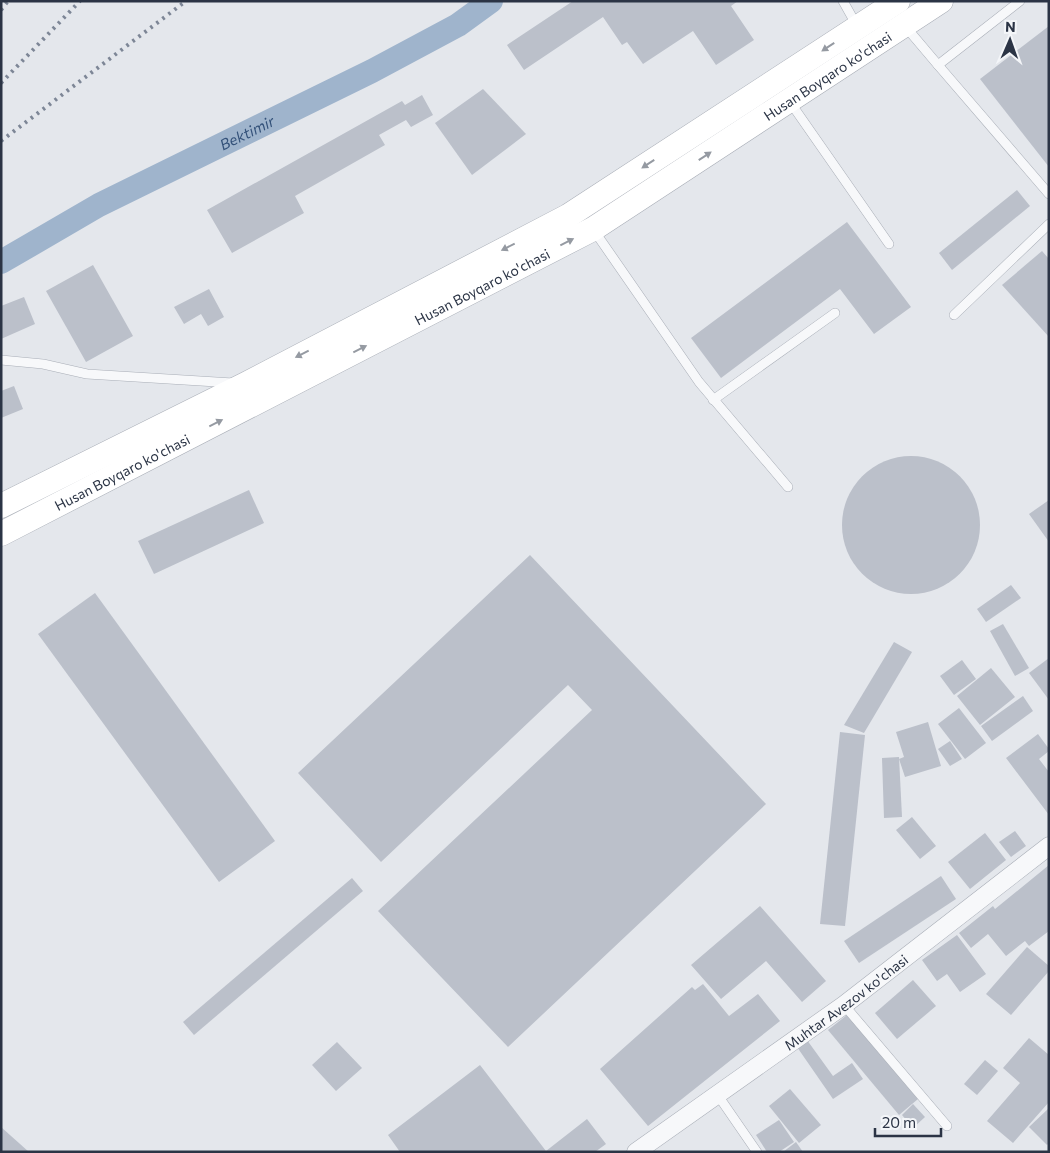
<svg xmlns="http://www.w3.org/2000/svg" width="1050" height="1153" font-family="Commissioner,sans-serif">
  <rect width="100%" height="100%" fill="#e4e7ec"/>
  <g fill="none" stroke-linecap="round" stroke-linejoin="round">
    <path stroke="#9fb4cc" stroke-width="24" id="s1" d="M1 262 99 205 372 71 458 25 491 1"/>
  </g>
  <g fill="#bbc0ca">
    <path d="M573 1H738L731 6 754 40 716 65 693 31 643 64 627 42 622 45 603 17 524 70 507 45Z"/>
    <path d="M1049 26V167L980 79Z"/>
    <path d="M483 89 526 134 472 175 435 123Z"/>
    <path d="M422 95 433 115 411 127 406 120 379 135 385 145 295 196 304 213 232 253 207 210 402 101 405 105Z"/>
    <path d="M1017 190 1030 206 952 270 939 253Z"/>
    <path d="M847 222 911 307 874 334 840 289 721 378 691 338Z"/>
    <path d="M1042 251 1049 259V337L1002 285Z"/>
    <path d="M93 265 133 336 86 362 46 291Z"/>
    <path d="M209 289 224 317 208 326 201 314 184 324 174 307Z"/>
    <path d="M24 297 35 324 1 339V306Z"/>
    <path d="M14 386 23 409 1 418V391Z"/>
    <circle cx="911" cy="525" r="69"/>
    <path d="M249 490 264 523 154 574 138 541Z"/>
    <path d="M1049 500V542L1029 514Z"/>
    <path d="M530 555 766 804 508 1047 378 911 592 710 568 685 381 862 298 773Z"/>
    <path d="M1011 585 1021 598 986 622 977 609Z"/>
    <path d="M95 593 275 841 219 882 38 634Z"/>
    <path d="M1003 624 1029 668 1015 676 990 631Z"/>
    <path d="M894 642 912 652 864 733 844 725Z"/>
    <path d="M1049 658V700L1029 673Z"/>
    <path d="M962 660 976 679 954 695 940 676Z"/>
    <path d="M991 668 1015 697 980 725 957 696Z"/>
    <path d="M1023 696 1033 711 992 741 981 726Z"/>
    <path d="M959 708 986 743 965 759 938 724Z"/>
    <path d="M928 722 941 766 905 777 899 759 904 757 896 732Z"/>
    <path d="M840 732 865 735 845 926 820 924Z"/>
    <path d="M1038 734 1049 749V751L1039 759 1049 772V815L1006 758Z"/>
    <path d="M950 741 962 759 950 766 938 749Z"/>
    <path d="M899 757 902 817 884 818 882 758Z"/>
    <path d="M912 817 936 846 920 859 896 830Z"/>
    <path d="M1015 831 1026 846 1011 857 999 842Z"/>
    <path d="M985 833 1006 860 970 889 948 862Z"/>
    <path d="M1049 865V931L1029 946 1025 941 1006 956 988 934 971 948 959 933 993 906 995 909Z"/>
    <path d="M941 876 956 899 859 963 844 941Z"/>
    <path d="M352 878 363 891 194 1035 183 1022Z"/>
    <path d="M760 906 826 981 802 1002 766 961 721 999 691 965Z"/>
    <path d="M957 935 986 974 960 992 947 974 937 981 922 960Z"/>
    <path d="M1027 947 1049 966V971L1011 1015 986 994Z"/>
    <path d="M913 980 936 1006 897 1039 875 1013Z"/>
    <path d="M703 984 729 1016 758 994 780 1021 648 1126 600 1069 692 987 695 990Z"/>
    <path d="M847 1015 918 1099 899 1115 828 1030Z"/>
    <path d="M1029 1038 1049 1055V1102L1013 1143 987 1121 1020 1083 1003 1068Z"/>
    <path d="M807 1040 833 1076 852 1063 863 1079 833 1099 797 1047Z"/>
    <path d="M337 1042 362 1068 336 1091 312 1065Z"/>
    <path d="M985 1060 998 1071 977 1095 964 1084Z"/>
    <path d="M480 1065 546 1151 587 1119 606 1144 595 1152H400L388 1135Z"/>
    <path d="M790 1089 821 1125 799 1143 769 1106Z"/>
    <path d="M913 1104 925 1117 913 1128 902 1115Z"/>
    <path d="M1049 1108V1143L1047 1145 1029 1127Z"/>
    <path d="M779 1120 794 1142 779 1152H767L756 1135Z"/>
    <path d="M1 1127 29 1152H1Z"/>
    <path d="M796 1142 803 1152H783Z"/>
  </g>
  <g fill="none" stroke-linecap="round" stroke-linejoin="round">
    <g stroke="#a9aeb7" stroke-width="10">
      <g id="lane">
        <path d="M843 1 857 26"/>
        <path d="M1020 1 938 65 1049 194"/>
        <path d="M905 26 938 65"/>
        <path d="M790 102 889 244"/>
        <path d="M593 229 699 382 788 487"/>
        <path d="M954 315 1049 224"/>
        <path d="M1 360 43 364 87 374 233 383"/>
        <path d="M713 400 835 313"/>
        <path d="M844 1005 947 1126"/>
        <path d="M717 1094 757 1152"/>
      </g>
    </g>
    <g stroke="#a9aeb7" stroke-width="19">
      <g id="street">
        <path id="s2" d="M636 1152 844 1005 1049 846"/>
      </g>
    </g>
    <g stroke="#a9aeb7" stroke-width="25">
      <g id="secondary">
        <path d="M1 506 246 384 568 216 898 1"/>
        <path id="s3" d="M1 534 593 229 941 1"/>
      </g>
    </g>
    <use href="#lane" stroke="#f7f8fa" stroke-width="9"/>
    <use href="#street" stroke="#f7f8fa" stroke-width="18"/>
    <use href="#secondary" stroke="#fff" stroke-width="24"/>
    <g stroke="#7d8696" stroke-width="4" stroke-dasharray="2.5 5" stroke-linecap="butt">
      <path d="M1 10 8 1"/>
      <path d="M1 83 80 1"/>
      <path d="M1 141 186 1"/>
    </g>
  </g>
  <defs><path id="oneway-solid" d="M-6-.8H1V-3.2L6.5 0L1 3.2V.8H-6Z" transform="scale(1.25)"/></defs>
  <g fill="#959aa2">
    <use href="#oneway-solid" transform="translate(828 47) rotate(147)"/>
    <use href="#oneway-solid" transform="translate(705 156) rotate(-33)"/>
    <use href="#oneway-solid" transform="translate(648 164) rotate(147)"/>
    <use href="#oneway-solid" transform="translate(567 242) rotate(-27)"/>
    <use href="#oneway-solid" transform="translate(508 247) rotate(153)"/>
    <use href="#oneway-solid" transform="translate(360 349) rotate(-27)"/>
    <use href="#oneway-solid" transform="translate(302 354) rotate(153)"/>
    <use href="#oneway-solid" transform="translate(216 423) rotate(-27)"/>
  </g>
  <g text-anchor="middle" dominant-baseline="central" stroke-width="4" stroke-linejoin="round" paint-order="stroke">
    <g font-size="14" fill="#2b3445" stroke="#f4f6f9">
      <text stroke="none"><textPath href="#s3" startOffset="946">Husan Boyqaro ko'chasi</textPath></text>
      <text stroke="none"><textPath href="#s3" startOffset="541">Husan Boyqaro ko'chasi</textPath></text>
      <text stroke="none"><textPath href="#s3" startOffset="136">Husan Boyqaro ko'chasi</textPath></text>
      <text stroke="none"><textPath href="#s2" startOffset="258">Muhtar Avezov ko'chasi</textPath></text>
    </g>
    <g font-size="15" font-style="italic" fill="#34527a" stroke="#f4f6f9">
      <text stroke="none"><textPath href="#s1" startOffset="278">Bektimir</textPath></text>
    </g>
  </g>
  <rect width="1050" height="1153" fill="none" stroke="#2b3445" stroke-width="5"/>
  <g transform="translate(1010 40) rotate(2)" stroke="#f4f6f9" stroke-width="4" paint-order="stroke">
  <path d="M0-4L9 19L0 12L-9 19Z" fill="#2b3445"/>
  <text y="-8" font-size="14" font-weight="bold" text-anchor="middle" fill="#2b3445">N</text>
  </g>
  <path d="M875 1128v8h66v-8" fill="none" stroke="#2b3445" stroke-width="2.5"/>
  <text x="882" y="1128" font-size="15" fill="#2b3445" stroke="#f4f6f9" stroke-width="4" paint-order="stroke">20 m</text>
</svg>
